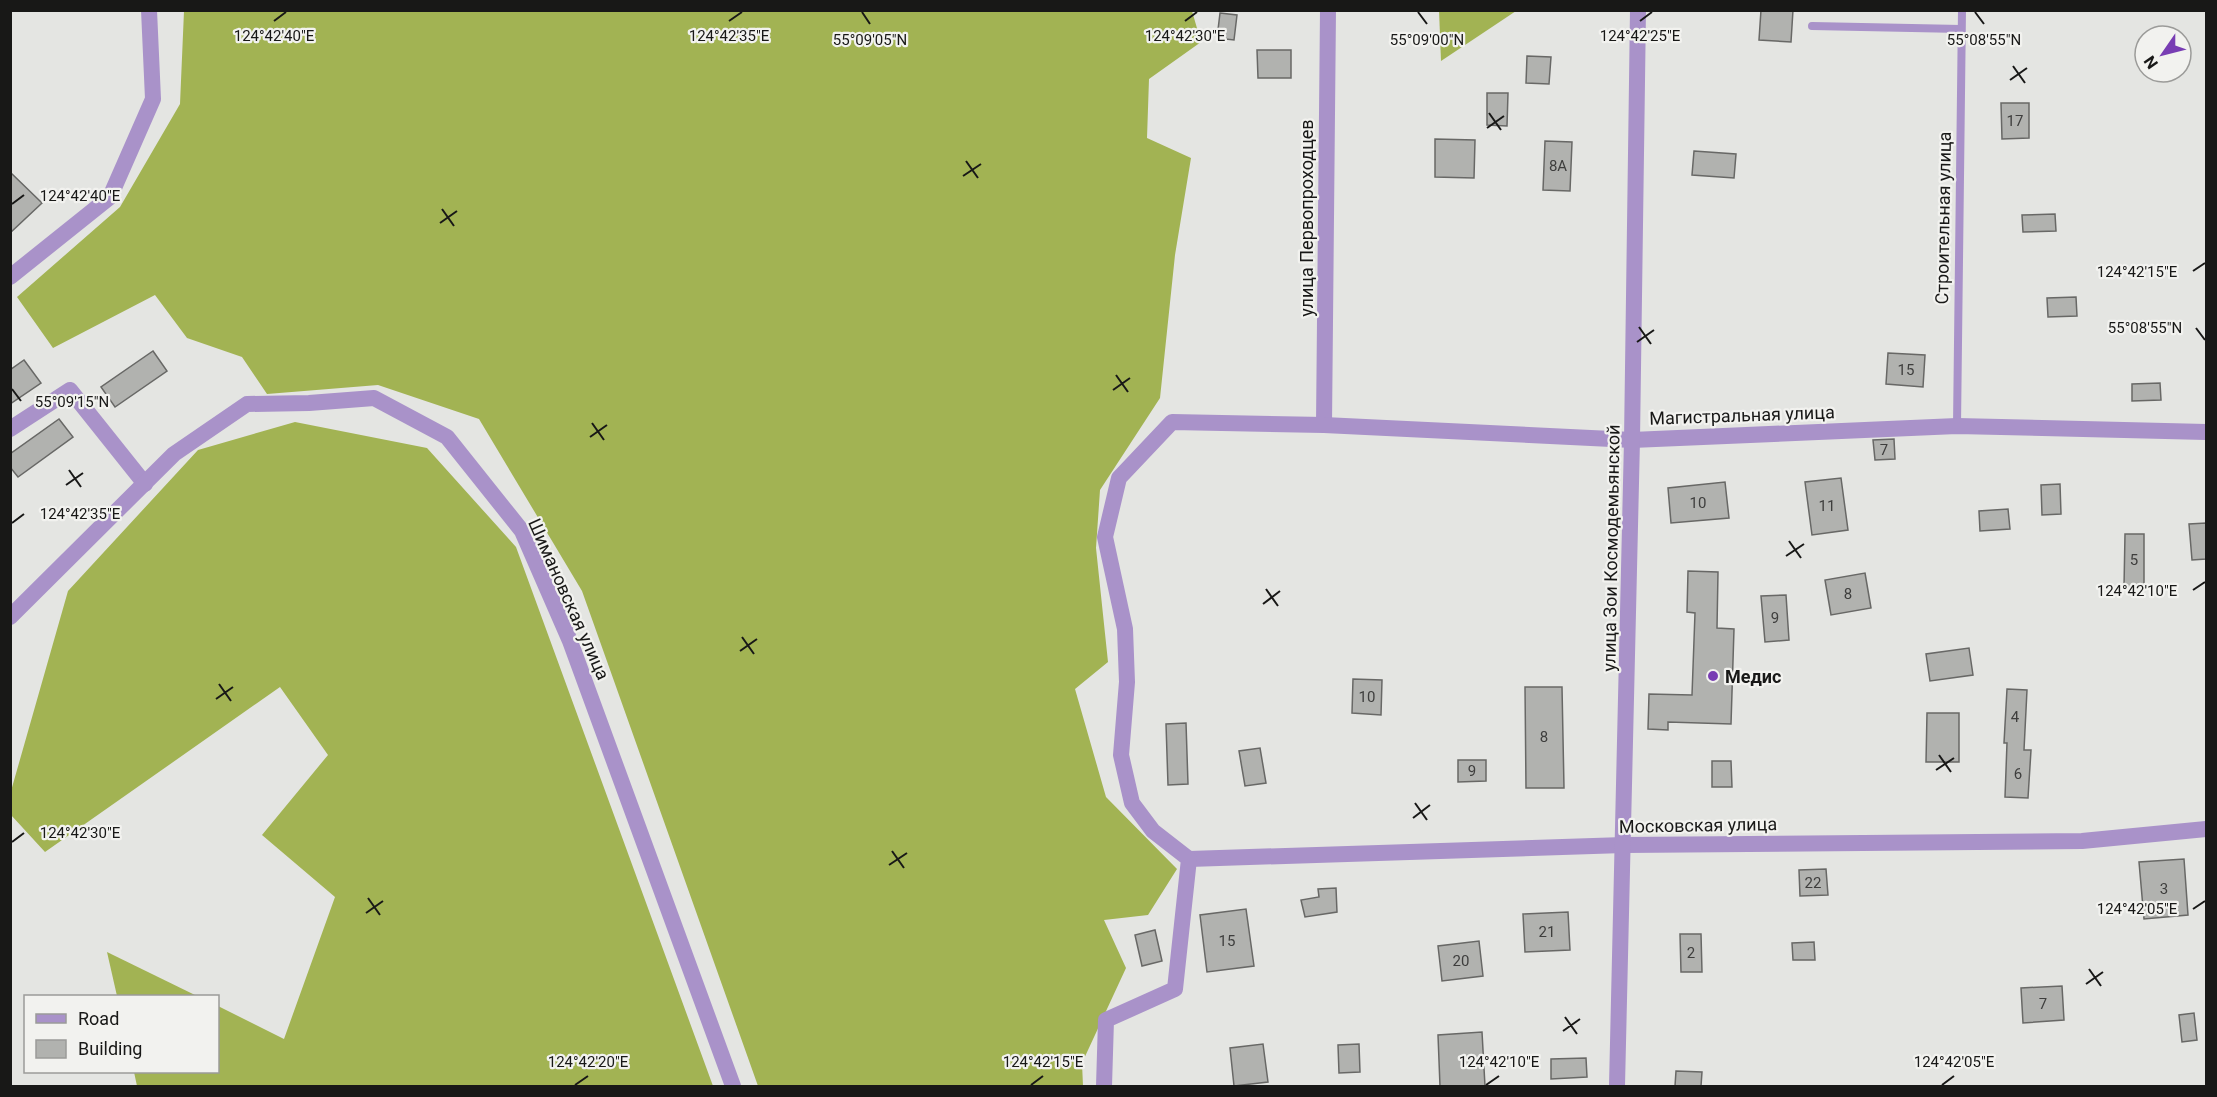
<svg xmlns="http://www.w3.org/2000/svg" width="2217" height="1097" font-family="Roboto,sans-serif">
  <rect width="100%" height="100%" fill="#e4e5e2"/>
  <g fill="#a2b353">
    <path d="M1439 10H1516V11L1441 61Z"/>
    <path d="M184 11H1192L1201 42 1149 79 1147 138 1191 158 1175 255 1160 398 1100 490 1096 548 1108 662 1075 689 1106 797 1177 869 1148 915 1104 920 1126 968 1082 1063 1083 1086H758L582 591 479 419 378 385 267 394 242 357 187 338 155 295 53 348 17 297 120 207 180 104Z"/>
    <path d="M295 422 427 448 516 547 713 1086H137L134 1072H218V1006L284 1039 335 897 262 835 328 755 280 687 45 852 11 815V791L68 591 198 450Z"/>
    <path d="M107 952 197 996H117Z"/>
  </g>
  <g fill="#b1b2af" stroke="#686866" stroke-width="1.5">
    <path d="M1761 10H1793L1791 42 1759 40Z"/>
    <path d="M1220 13 1237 15 1234 40 1217 38Z"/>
    <path d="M1257 50H1291V78H1258Z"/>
    <path d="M1527 56 1551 57 1549 84 1526 83Z"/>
    <path d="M1487 93H1508L1507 126 1487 125Z"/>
    <path d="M2001 103H2029V138L2002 139Z"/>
    <path d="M1435 139 1475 140 1474 178 1435 177Z"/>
    <path d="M1545 141 1572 142 1570 191 1543 190Z"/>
    <path d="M1694 151 1736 154 1734 178 1692 175Z"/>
    <path d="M10 172 42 203 10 233Z"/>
    <path d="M2055 214 2056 231 2023 232 2022 215Z"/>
    <path d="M2076 297 2077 316 2048 317 2047 298Z"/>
    <path d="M153 351 167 371 115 407 101 387Z"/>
    <path d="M1888 353 1925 355 1923 387 1886 384Z"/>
    <path d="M24 360 41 383 10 404V370Z"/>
    <path d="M2160 383 2161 400 2132 401V384Z"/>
    <path d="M59 419 73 437 18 477 10 467V454Z"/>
    <path d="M1894 439 1895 459 1875 460 1873 440Z"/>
    <path d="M1841 478 1848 530 1812 535 1805 482Z"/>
    <path d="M1725 482 1729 518 1671 523 1668 488Z"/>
    <path d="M2060 484 2061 514 2042 515 2041 485Z"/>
    <path d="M2008 509 2010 529 1980 531 1979 511Z"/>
    <path d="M2206 523V559L2192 560 2189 524Z"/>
    <path d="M2125 534H2144V587H2124Z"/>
    <path d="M1688 571 1718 572 1717 628 1734 629 1731 724 1668 722V730L1648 729 1649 694 1692 695 1695 613 1687 612Z"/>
    <path d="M1865 573 1871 608 1831 615 1825 580Z"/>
    <path d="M1786 595 1789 640 1765 642 1761 596Z"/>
    <path d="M1969 648 1973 675 1930 681 1926 654Z"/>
    <path d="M1353 679 1382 680 1381 715 1352 713Z"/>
    <path d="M1525 687H1562L1564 788H1526Z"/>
    <path d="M2007 689 2027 690 2024 750H2031L2028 798 2005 797 2007 743H2004Z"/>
    <path d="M1927 713H1959V762H1926Z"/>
    <path d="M1186 723 1188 784 1168 785 1166 724Z"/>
    <path d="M1260 748 1266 783 1245 786 1239 751Z"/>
    <path d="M1458 760H1486V781L1458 782Z"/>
    <path d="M1712 761H1731L1732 787H1712Z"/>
    <path d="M2184 859 2188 915 2144 919 2139 862Z"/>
    <path d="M1826 869 1828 895 1800 896 1799 870Z"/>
    <path d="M1336 888 1337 912 1305 917 1301 900 1319 897 1318 889Z"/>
    <path d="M1246 909 1254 966 1207 972 1200 915Z"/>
    <path d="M1568 912 1570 950 1525 952 1523 914Z"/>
    <path d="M1155 930 1162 961 1142 966 1135 935Z"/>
    <path d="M1680 934H1701L1702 972H1681Z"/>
    <path d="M1479 941 1483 976 1442 981 1438 946Z"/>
    <path d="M1814 942 1815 960H1793L1792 943Z"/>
    <path d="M2062 986 2064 1020 2023 1023 2021 988Z"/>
    <path d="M2194 1013 2197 1040 2182 1042 2179 1015Z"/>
    <path d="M1482 1032 1485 1086H1440L1438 1035Z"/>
    <path d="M1263 1044 1268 1082 1234 1086 1230 1048Z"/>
    <path d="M1359 1044 1360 1072 1339 1073 1338 1045Z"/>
    <path d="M1586 1058 1587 1077 1551 1079V1059Z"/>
    <path d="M1676 1071 1702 1072 1701 1086H1675Z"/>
  </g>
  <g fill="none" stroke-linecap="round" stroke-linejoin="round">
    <g stroke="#a992c9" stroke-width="8">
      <path d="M1812 26 1961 29"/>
      <path d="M1957 426 1962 10"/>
    </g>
    <g stroke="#a992c9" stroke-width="16">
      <path d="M10 277 110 197 153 99 149 10"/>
      <path d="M1324 425 1328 10"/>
      <path d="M10 429 70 390 145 484"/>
      <path d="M10 617 174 454 247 404 309 403 374 398 447 437 522 531 570 641 733 1086"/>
      <path d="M1189 859 1624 845 2082 841 2206 829"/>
      <path d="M1104 1086 1106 1020 1175 989 1189 859 1153 831 1132 803 1121 755 1127 682 1125 629 1105 537 1119 478 1172 422 1324 425 1632 440 1957 426 2206 432"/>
      <path d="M1617 1086 1632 440 1638 10"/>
    </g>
  </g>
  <path fill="none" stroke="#181817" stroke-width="2" d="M862 12 870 24M1418 12 1427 24M1975 12 1984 24M274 21 286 12M729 21 742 12M1185 21 1197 12M1640 21 1652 12M2013 66 2025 83M2010 80 2027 68M1489 113 1501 130M1487 128 1504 116M966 161 978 178M963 176 981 164M12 204 24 195M442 209 454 226M440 223 457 211M2193 271 2205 263M1639 327 1651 344M2196 328 2205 340M1637 342 1654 330M1116 375 1128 392M12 389 21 401M1113 390 1130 378M592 423 604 440M590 437 607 425M69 470 81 487M66 485 83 473M12 523 24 514M1789 541 1801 558M1786 556 1804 544M1266 589 1278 606M2193 590 2205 582M1263 604 1280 591M742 637 754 654M740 651 757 639M219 684 231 701M216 699 233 687M1939 755 1951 772M1936 770 1954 758M1415 803 1427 820M1413 818 1430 805M12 842 24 833M892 851 904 868M889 865 907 853M368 898 380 915M2193 909 2205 901M366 913 383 901M2089 969 2101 986M2086 984 2103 972M1565 1017 1577 1034M1563 1031 1580 1019M575 1085 588 1076M1031 1085 1043 1076M1486 1085 1499 1076M1942 1085 1954 1076"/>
  <circle fill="#783db3" stroke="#f2f2ef" stroke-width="2" cx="1713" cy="676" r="6"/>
  <g text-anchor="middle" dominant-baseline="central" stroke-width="4.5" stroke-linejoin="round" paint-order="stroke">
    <g font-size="15" fill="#3e3e3d">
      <text x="2015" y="121">17</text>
      <text x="1558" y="166">8А</text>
      <text x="1906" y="370">15</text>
      <text x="1884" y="450">7</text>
      <text x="1698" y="503">10</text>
      <text x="1827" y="506">11</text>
      <text x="2134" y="560">5</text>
      <text x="1848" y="594">8</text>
      <text x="1775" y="618">9</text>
      <text x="1367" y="697">10</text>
      <text x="2015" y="717">4</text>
      <text x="1544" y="737">8</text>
      <text x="1472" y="771">9</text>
      <text x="2018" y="774">6</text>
      <text x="1813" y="883">22</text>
      <text x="2164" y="889">3</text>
      <text x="1547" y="932">21</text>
      <text x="1227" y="941">15</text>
      <text x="1691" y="953">2</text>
      <text x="1461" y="961">20</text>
      <text x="2043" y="1004">7</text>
    </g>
    <g font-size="18" fill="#181817" stroke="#f2f2ef">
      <text transform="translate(1306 218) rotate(-90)">улица Первопроходцев</text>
      <text transform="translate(1943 218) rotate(-89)">Строительная улица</text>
      <text transform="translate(1742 415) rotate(-2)">Магистральная улица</text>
      <text transform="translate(1611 548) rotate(-89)">улица Зои Космодемьянской</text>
      <text transform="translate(569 599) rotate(66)">Шимановская улица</text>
      <text transform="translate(1698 825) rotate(-1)">Московская улица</text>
    </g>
    <g font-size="18" font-weight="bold" fill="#181817" stroke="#f2f2ef" text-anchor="start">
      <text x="1725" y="676">Медис</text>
    </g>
  </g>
  <g font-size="15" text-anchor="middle" fill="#181817" stroke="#f2f2ef" stroke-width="4.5" stroke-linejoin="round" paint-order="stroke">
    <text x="729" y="41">124°42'35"E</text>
    <text x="274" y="41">124°42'40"E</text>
    <text x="1185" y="41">124°42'30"E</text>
    <text x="1640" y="41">124°42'25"E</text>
    <text x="870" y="45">55°09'05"N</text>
    <text x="1427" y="45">55°09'00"N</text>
    <text x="1984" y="45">55°08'55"N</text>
    <text x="80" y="201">124°42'40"E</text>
    <text x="2137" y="277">124°42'15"E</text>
    <text x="2145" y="333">55°08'55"N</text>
    <text x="72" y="407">55°09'15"N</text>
    <text x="80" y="519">124°42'35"E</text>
    <text x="2137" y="596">124°42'10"E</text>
    <text x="80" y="838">124°42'30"E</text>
    <text x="2137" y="914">124°42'05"E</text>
    <text x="588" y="1067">124°42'20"E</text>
    <text x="1043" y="1067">124°42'15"E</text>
    <text x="1499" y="1067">124°42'10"E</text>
    <text x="1954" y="1067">124°42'05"E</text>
  </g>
  <rect width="2217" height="1097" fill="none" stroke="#181817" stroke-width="24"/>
  <rect x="24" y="995" width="195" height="78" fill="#f2f2ef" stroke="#9b9b99" stroke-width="1.5"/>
  <rect x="36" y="1014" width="30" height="9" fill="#a992c9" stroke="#9b9b99" stroke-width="1.5"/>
  <text x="78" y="1025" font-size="18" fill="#181817">Road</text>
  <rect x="36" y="1040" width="30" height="18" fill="#b1b2af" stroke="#9b9b99" stroke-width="1.5"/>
  <text x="78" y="1055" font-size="18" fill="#181817">Building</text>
  <g transform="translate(2163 54) rotate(235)"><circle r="28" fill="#f2f2ef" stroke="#9b9b99" stroke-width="1.5"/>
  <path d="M0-4.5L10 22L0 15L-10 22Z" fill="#783db3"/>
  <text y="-9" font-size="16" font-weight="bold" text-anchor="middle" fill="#181817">N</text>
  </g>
</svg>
